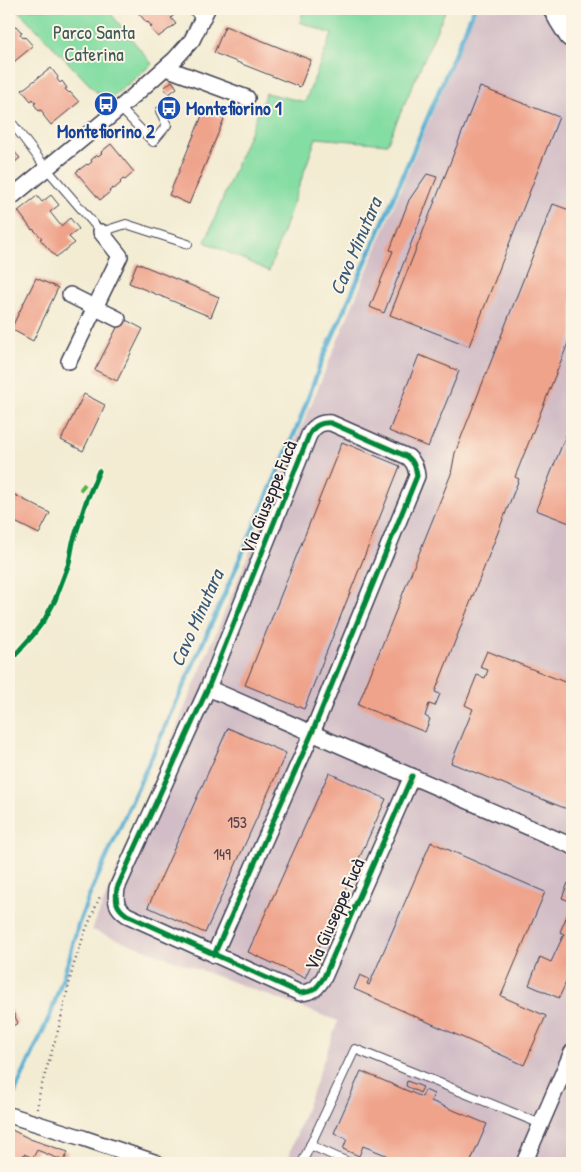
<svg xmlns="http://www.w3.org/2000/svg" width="581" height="1172" font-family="'Patrick Hand',sans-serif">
  <rect width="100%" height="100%" fill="#fcf5e5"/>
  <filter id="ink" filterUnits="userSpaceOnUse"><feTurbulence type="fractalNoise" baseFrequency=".02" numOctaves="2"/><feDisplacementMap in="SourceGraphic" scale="10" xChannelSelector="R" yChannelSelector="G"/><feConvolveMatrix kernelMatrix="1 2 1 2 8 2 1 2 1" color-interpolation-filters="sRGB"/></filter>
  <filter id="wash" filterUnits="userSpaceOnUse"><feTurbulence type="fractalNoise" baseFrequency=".0096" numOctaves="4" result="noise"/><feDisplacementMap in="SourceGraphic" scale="20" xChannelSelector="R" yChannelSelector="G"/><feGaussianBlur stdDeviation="1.12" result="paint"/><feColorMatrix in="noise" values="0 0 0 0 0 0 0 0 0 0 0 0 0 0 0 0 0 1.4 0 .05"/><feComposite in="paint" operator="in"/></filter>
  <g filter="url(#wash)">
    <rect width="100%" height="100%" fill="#f3ecd3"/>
    <path fill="#d2bdc6" d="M476 9H572V1163H286L338 1021 92 930Z"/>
    <g fill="#84dda3" stroke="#53806f">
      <path d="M17 9H107L152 64 106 102Z"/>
      <path d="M304 9H446L387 144 316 138 269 271 205 242 266 93 305 102 332 34 300 22Z"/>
    </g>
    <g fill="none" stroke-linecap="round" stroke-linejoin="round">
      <path stroke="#56afd3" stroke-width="4.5" d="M10 1103 51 1013 70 956 78 925 90 894 218 609 299 423 322 360 374 243 474 9"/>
    </g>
    <g id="blocks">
      <g fill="#efa38b">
        <path d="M135 9H170L175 14 171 18 176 24 158 37 150 28 152 27 148 22 147 23Z"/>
        <path d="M9 17 14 23 12 24 14 27 16 26 22 33 20 34 23 38 25 37 33 46 9 66Z"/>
        <path d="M225 26 311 60 300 87 214 53Z"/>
        <path d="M51 68 58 77 57 79 60 83 62 81 67 88 65 89 69 93 70 92 79 102 51 125 43 115 44 114 41 110 39 111 34 104 36 103 33 99 31 101 22 90Z"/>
        <path d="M172 81 177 88 169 94 164 88Z"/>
        <path d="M480 87 559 117 469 346 390 315Z"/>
        <path d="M204 111 224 119 189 204 169 195Z"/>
        <path d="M111 144 134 172 125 180 123 179 120 182 121 183 114 189 113 188 109 191 110 192 100 200 76 172 87 164 88 165 92 162 91 160 97 155 98 156 102 153 101 152Z"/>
        <path d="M11 148 20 158 10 166 15 172 9 177V149Z"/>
        <path d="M427 174 437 177 384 313 370 307 393 251 390 250 409 200Z"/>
        <path d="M51 195 59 205 50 212 61 226 70 218 79 229 69 237 75 243 56 257 46 246 40 239 42 238 33 229 32 230 18 211 37 196 42 202Z"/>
        <path d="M553 204 572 211V333L515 477 519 479 435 692 440 694 435 706 429 704 425 716 430 719 425 732 420 730 358 705 451 474 455 453Z"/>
        <path d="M137 263 219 297 211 317 129 283Z"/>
        <path d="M36 278 58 288 33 341 11 329Z"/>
        <path d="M122 318 143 329 117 381 95 370Z"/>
        <path d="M419 355 459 371 428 447 389 431Z"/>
        <path d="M84 394 105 405 83 451 61 440Z"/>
        <path d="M572 420V524L536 510Z"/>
        <path d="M342 442 400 466 304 709 245 685Z"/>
        <path d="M9 492 50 513 39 534 9 519Z"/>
        <path d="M487 651 572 685V811L451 763 473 709 465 705 477 675 485 678 488 670 480 667Z"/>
        <path d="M228 728 286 753 205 933 148 907Z"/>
        <path d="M329 773 386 799 305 978 248 952Z"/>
        <path d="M431 842 545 892 501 996 546 1016 524 1065 354 989 360 975 369 979 367 984 369 985Z"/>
        <path d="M568 883 572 885V902L562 898Z"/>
        <path d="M572 904V969L559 998 529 985 540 957 551 962 564 934 560 932Z"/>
        <path d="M9 1004 18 1023 9 1028Z"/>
        <path d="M361 1071 422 1097 425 1090 434 1094 431 1101 487 1124 470 1163H379L380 1160 384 1161 386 1155 363 1146 359 1156 343 1149 347 1139 334 1133Z"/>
        <path d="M407 1081 423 1087 420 1093 406 1086Z"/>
        <path d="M12 1130 30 1139 68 1152 64 1161 37 1150 33 1158 24 1154 20 1163H9V1138Z"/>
      </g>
    </g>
  </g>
  <g filter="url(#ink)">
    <use href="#blocks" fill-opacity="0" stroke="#414052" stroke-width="1"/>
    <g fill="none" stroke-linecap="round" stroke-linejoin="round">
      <g stroke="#414052" stroke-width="10">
        <g id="service">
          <path d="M192 9 202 21"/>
          <path d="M120 108 153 142 167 125 160 111"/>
          <path d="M9 119 46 168 101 232 126 224 188 244"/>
          <path d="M310 1145 350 1163"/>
          <path d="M302 1163 355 1049 541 1124"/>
        </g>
      </g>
      <g stroke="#414052" stroke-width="18">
        <g id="minor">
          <path d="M166 68 247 98"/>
          <path d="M9 199 120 108 175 59 192 40 207 9"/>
          <path d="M70 295 118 319"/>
          <path d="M69 361 120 256 101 232"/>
          <path d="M208 688 572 846"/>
          <path d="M214 955 312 733 417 476C416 467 414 462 408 457L331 423C320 422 314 426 309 435L208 688 117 888C115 902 116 907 127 915L300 993C314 992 317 988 324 977L412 776"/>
          <path d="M9 1115 83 1138 157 1163"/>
          <path d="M524 1163 572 1052"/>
        </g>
      </g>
      <g stroke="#414052" stroke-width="29">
        <path id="trunk" d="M557 9 562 18 572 34"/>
      </g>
      <path stroke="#414052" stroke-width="2.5" stroke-dasharray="1 4" stroke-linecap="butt" d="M37 1109 40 1091 59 1027 73 967 85 932 101 894"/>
      <use href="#service" stroke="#fff" stroke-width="8"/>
      <use href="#minor" stroke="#fff" stroke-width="15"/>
      <use href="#trunk" stroke="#fff" stroke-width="26"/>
      <path stroke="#55b146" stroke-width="4" stroke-dasharray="8 4" stroke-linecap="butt" d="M85 484 81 489 90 493"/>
      <g stroke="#fcf5e5" stroke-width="8">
        <g id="cycleway">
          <path d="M9 662 33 635 45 619 55 600 69 563 73 542 86 502 99 471"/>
          <path d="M214 955 312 733 417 476C416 467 414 462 408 457L331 423C320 422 314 426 309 435L208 688 117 888C115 902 116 907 127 915L300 993C314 992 317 988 324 977L412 776"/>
        </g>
      </g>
      <use href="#cycleway" stroke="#00873e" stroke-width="5"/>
    </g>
  </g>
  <defs>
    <g id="bus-disc" transform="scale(1.25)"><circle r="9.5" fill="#1a4fb4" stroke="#fcf5e5"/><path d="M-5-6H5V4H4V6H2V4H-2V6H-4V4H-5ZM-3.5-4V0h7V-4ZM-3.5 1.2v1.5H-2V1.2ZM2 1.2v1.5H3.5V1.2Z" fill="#fff"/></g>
  </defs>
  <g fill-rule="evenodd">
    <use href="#bus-disc" x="106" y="104"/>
    <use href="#bus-disc" x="169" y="108"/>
  </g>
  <g text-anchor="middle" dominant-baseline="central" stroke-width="4" stroke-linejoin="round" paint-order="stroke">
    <g font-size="16" fill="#55424f">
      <text x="237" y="822">153</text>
      <text x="222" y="854">149</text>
    </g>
    <g font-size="19" fill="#3f5a5a" stroke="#fcf5e5">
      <text x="94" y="32">Parco Santa<tspan x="94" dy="22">Caterina</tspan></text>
    </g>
    <g font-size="19" font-weight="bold" fill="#164399" stroke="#fcf5e5" text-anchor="start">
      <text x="186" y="108">Montefiorino 1</text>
      <text x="106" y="131" text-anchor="middle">Montefiorino 2</text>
    </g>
    <g font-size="19" fill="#22223b" stroke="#fcf5e5">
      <text transform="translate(268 497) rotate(-68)">Via Giuseppe Fucà</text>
      <text transform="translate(334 914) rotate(-66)">Via Giuseppe Fucà</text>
    </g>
    <g font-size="20" font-style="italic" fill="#375a78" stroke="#fcf5e5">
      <text transform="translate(355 246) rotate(-67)">Cavo Minutara</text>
      <text transform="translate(196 618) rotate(-66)">Cavo Minutara</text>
    </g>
  </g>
  <rect width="581" height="1172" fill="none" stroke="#fcf5e5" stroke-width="30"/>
</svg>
